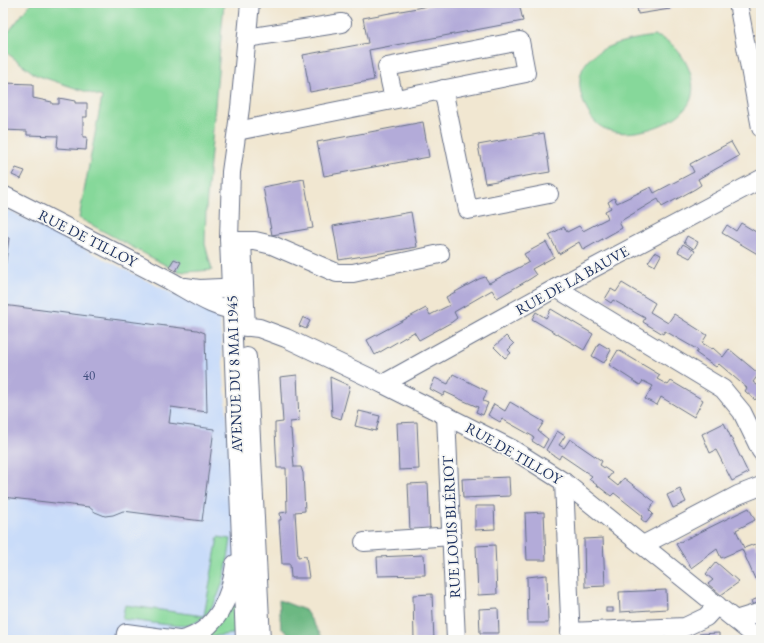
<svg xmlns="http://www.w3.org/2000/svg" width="764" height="643" font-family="'EB Garamond',serif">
  <rect width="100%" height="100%" fill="#f6f6f2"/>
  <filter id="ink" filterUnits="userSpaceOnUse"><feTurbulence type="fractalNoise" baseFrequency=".025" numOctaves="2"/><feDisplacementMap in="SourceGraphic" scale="8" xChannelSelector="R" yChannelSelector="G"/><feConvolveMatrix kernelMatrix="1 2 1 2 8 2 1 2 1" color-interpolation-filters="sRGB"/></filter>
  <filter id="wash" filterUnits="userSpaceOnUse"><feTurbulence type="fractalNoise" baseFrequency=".012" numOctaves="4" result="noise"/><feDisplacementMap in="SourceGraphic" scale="16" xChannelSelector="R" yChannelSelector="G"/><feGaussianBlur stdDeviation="0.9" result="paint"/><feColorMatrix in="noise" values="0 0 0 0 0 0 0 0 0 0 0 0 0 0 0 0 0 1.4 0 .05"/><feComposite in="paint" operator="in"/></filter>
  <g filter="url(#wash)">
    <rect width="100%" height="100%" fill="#f1e7d1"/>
    <path fill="#c9dcf9" d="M3 207 218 317 220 323 244 640H3Z"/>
    <g fill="#86d89a" stroke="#50847c">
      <path d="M31 3H224L206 209 205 244 212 270 186 272 176 271 180 263 174 259 169 267 79 218 102 97 36 75 3 50V39Z"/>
      <path d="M655 36C678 40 699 76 691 99 683 123 634 138 612 131 598 128 591 119 585 106 563 53 615 41 655 36Z"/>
      <path d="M218 537 231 539C227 566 221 616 189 625 181 628 133 620 122 619L125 605 204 616Z"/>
      <path d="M237 587 239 633 208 637Z"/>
    </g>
    <path fill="#6cb882" stroke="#447470" d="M279 600 305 610 324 640H297L281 628Z"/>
    <g id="blocks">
      <g fill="#b3abd9">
        <path d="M444 3H519L523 21 369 50 374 80 310 92 303 55 368 43 363 18Z"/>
        <path d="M615 3H669L670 9 638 14 637 7 630 8 626 5 623 9Z"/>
        <path d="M4 83 33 84V98L52 102V104H59V98L75 101V103H87V117H83V137H87L86 150 57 148 58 136 27 135V131L3 130Z"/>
        <path d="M423 122 429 157 324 176 317 142Z"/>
        <path d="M544 133 550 172 485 183 478 145Z"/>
        <path d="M731 142 739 156 698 179 701 185 695 189 662 207 658 199 651 203 619 222 622 228 583 250 579 242 559 254 549 235 564 227 567 232 579 226 583 231 608 218 605 211 611 208 608 202 614 198 617 203 651 187 654 193 694 172 690 164Z"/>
        <path d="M16 168 25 171 21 179 12 175Z"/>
        <path d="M304 179 313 228 272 235 263 187Z"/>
        <path d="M411 212 417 247 339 260 333 226Z"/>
        <path d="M741 223 761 235V256L722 233 727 225 736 231Z"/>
        <path d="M687 236 698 242 694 249 684 242Z"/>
        <path d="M3 237 9 238 4 276 3 275Z"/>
        <path d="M546 242 554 257 532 269 536 275 530 279 497 298 492 290 454 312 457 318 452 322 419 340 414 332 375 355 367 340 426 308 430 315 450 305 446 297 479 279 485 277 489 283 522 266 529 262 524 254Z"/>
        <path d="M683 244 695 251 690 258 678 252Z"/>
        <path d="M655 252 661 255 655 266 648 262Z"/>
        <path d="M174 259 181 262 176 271 169 267Z"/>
        <path d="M622 283 655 303 650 312 663 320 668 323 674 314 707 335 702 343 712 349 713 348 723 357 729 349 759 374 753 382 761 388V393L755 400 745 391 747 388 719 364 716 367 696 353 698 350 665 331 663 334 643 322 645 318 613 300 611 303 605 299 611 289 616 292Z"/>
        <path d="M3 305 197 330 205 333 207 412 171 407 169 423 214 429 202 521 123 511 113 515 105 516 95 512 89 507 3 497Z"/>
        <path d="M551 309 593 334 584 350 532 319 536 312 546 318Z"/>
        <path d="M303 317 310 321 306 329 299 326Z"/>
        <path d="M506 336 514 344 508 350 511 353 505 358 494 347Z"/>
        <path d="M599 343 611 350 604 363 592 356Z"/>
        <path d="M618 350 660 375 657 379 668 385 671 381 703 400 694 417 661 397 657 405 645 399 653 386 643 381 640 385 609 365Z"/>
        <path d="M453 374 487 391 483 401 488 403 483 415 476 412 478 407 462 400 445 392 443 396 430 389 435 378 448 384Z"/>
        <path d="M297 375 299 421 290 422V429H291L294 467H301L303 473 305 511 295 512 298 557 306 556 309 578H291L290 564H282L279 520H281L280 513 287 512 286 468H277L275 430V423L283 422 280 377Z"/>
        <path d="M330 377 350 386 341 419 332 416Z"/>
        <path d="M510 402 544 422 538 431 548 439 543 448 532 441 534 437 502 419 500 422 488 415 494 404 505 411Z"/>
        <path d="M359 411 380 416 376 431 355 426Z"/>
        <path d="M417 422 419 469 399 470 397 423Z"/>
        <path d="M724 423 748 473 732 481 716 450 710 453 702 434Z"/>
        <path d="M557 431 565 436 559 445 564 448 570 439 602 461 600 465 612 473 608 478 618 486 624 478 655 502 649 510 653 514 646 523 641 519 643 516 614 493 611 496 589 479 592 476 561 455 559 459 546 450Z"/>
        <path d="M509 477 510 496 463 498 462 479Z"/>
        <path d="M428 483 430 531H410L408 484Z"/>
        <path d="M680 489 686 502 673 508 667 495Z"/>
        <path d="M475 506H494L495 529 475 530Z"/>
        <path d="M749 508 755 520 736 530 744 548 755 544 757 548 761 546V576L755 579 742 549 721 558 717 549 691 568 676 544Z"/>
        <path d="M544 512 546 560H527L525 513Z"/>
        <path d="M603 538 605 586 585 587 584 539Z"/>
        <path d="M495 545 497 594 478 595 476 546Z"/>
        <path d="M424 555 425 575 378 576 377 557Z"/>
        <path d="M716 562 739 582 721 595 708 584 713 580 706 574Z"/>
        <path d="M547 575 548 623H528L527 577Z"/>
        <path d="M666 590 667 609 620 612 619 592Z"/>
        <path d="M432 594 434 640H414L413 595Z"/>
        <path d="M761 597V610L756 612 751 601Z"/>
        <path d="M498 608 499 633H480L479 609Z"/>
        <rect x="606" y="608" width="7" height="4"/>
        <path d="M719 633V640H699V634Z"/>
      </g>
    </g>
  </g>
  <g filter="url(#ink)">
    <use href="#blocks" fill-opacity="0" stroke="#666f86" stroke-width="1"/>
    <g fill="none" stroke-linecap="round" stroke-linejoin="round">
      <g stroke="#666f86" stroke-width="20">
        <g id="minor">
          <path d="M738 3 761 128"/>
          <path d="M247 38 342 23"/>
          <path d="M443 89 468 210 549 194"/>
          <path d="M237 131 526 73 520 41 387 67 394 99"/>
          <path d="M3 195C57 222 111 250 165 278 190 291 213 310 242 311"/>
          <path d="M230 241H255L272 245 337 273H353L440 254"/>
          <path d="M242 241 246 327"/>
          <path d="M185 287 199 289 243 287"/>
          <path d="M556 288 723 389 742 412 761 451"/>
          <path d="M233 325 259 328 286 338 383 384 512 449 564 482 760 640"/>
          <path d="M247 357 261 640"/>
          <path d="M383 384 556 288 761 179"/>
          <path d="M446 415 456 640"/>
          <path d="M564 482 571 640"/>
          <path d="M364 542 452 536"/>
          <path d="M643 545 738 495 761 486"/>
          <path d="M735 620 761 612"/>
          <path d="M570 632 685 627 706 617 717 605"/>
          <path d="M125 640 126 633 178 640"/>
          <path d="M181 640C217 632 231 597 235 564"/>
          <path d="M245 640 229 239 231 172 240 108 250 3"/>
        </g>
      </g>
      <use href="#minor" stroke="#fff" stroke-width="18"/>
    </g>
  </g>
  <g text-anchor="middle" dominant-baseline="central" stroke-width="3.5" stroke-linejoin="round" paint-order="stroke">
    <g font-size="13" fill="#414e7d">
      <text x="89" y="375">40</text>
    </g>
    <g font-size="15" fill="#1b2f5e" stroke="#f6f6f2">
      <text transform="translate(88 238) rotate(27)">RUE DE TILLOY</text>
      <text transform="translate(572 280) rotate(-29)">RUE DE LA BAUVE</text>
      <text transform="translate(234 374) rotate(-92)">AVENUE DU 8 MAI 1945</text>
      <text transform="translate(514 453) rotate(30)">RUE DE TILLOY</text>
      <text transform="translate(451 527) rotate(-93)">RUE LOUIS BLÉRIOT</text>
    </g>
  </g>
  <rect width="764" height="643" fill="none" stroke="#f6f6f2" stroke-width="16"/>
</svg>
